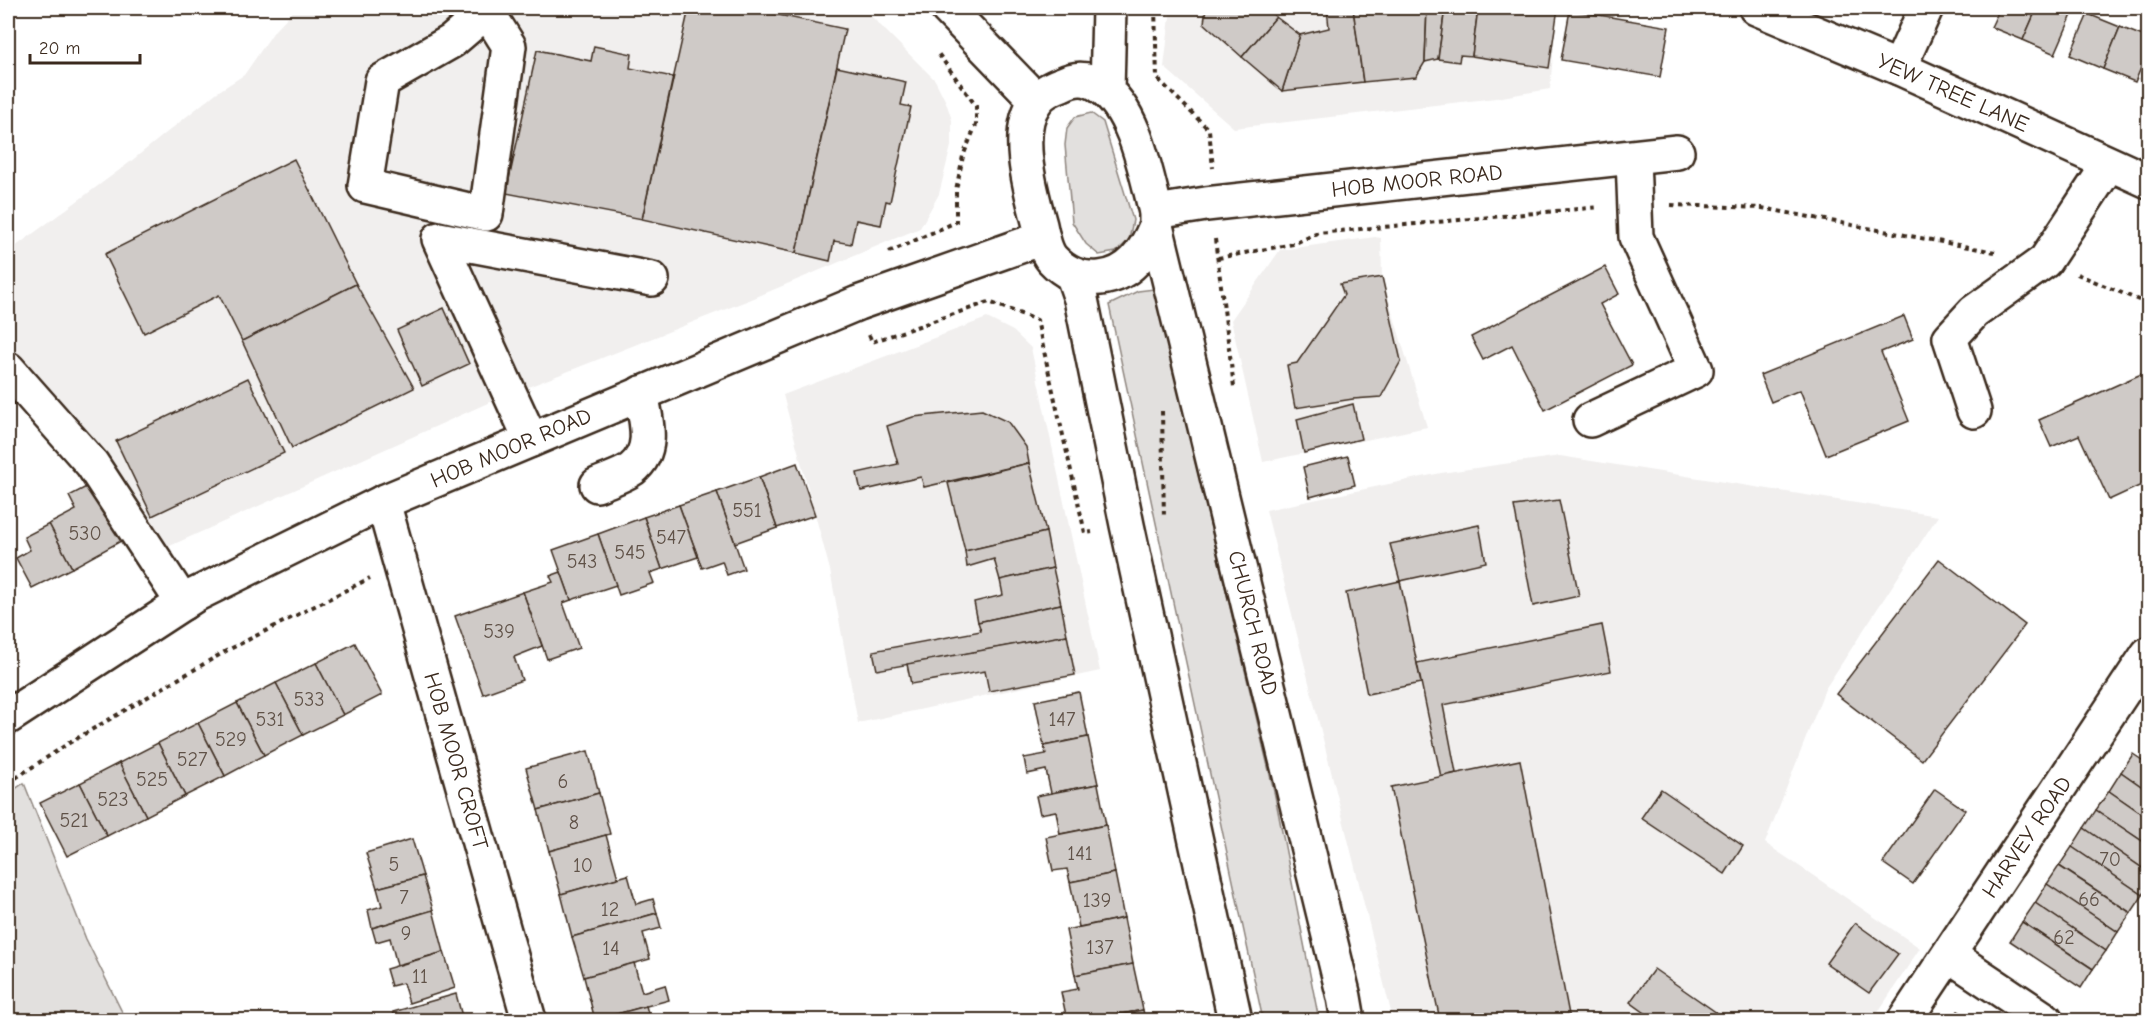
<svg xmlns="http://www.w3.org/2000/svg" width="2156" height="1028" font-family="'Comic Neue',sans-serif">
  <rect width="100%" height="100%" fill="#fff"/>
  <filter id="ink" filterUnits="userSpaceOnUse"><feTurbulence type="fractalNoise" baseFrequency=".0167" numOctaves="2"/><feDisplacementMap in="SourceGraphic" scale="12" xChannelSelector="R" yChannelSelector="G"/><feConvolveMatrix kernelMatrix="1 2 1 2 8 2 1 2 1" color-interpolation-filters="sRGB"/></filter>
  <g filter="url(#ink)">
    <g fill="#f1efee">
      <path d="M296 8H863L935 80 946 102 952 120V142L939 194 920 228 754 298 490 402 141 559 71 456 38 429 8 395V252L125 166 216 93 244 75 275 30Z"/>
      <path d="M1171 8H1557L1550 89 1496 98 1234 128 1164 67Z"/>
      <path d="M1375 237 1381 238 1382 277 1427 427 1263 462 1231 320 1280 250Z"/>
      <path d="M987 318 1013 331 1031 348 1100 671 858 723 830 570 783 395Z"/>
      <path d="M1560 456 1938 516 1825 689 1765 843 1920 948 1873 1020H1393L1266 510 1441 473Z"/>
    </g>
    <g fill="#e2e0de" stroke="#8e857e" stroke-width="1.5">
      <path d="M1091 113 1103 122 1133 220 1129 240 1116 252 1099 255 1086 244 1072 222 1065 145 1067 128 1075 117Z"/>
      <path d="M1154 289 1275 796 1319 1020H1263L1109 305 1138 291Z"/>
      <path d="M24 783 86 939 126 1020H8V794Z"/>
    </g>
    <g fill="#cfcac7" stroke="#3b2a1e" stroke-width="1.5">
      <path d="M689 8H745L845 29 796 253 642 219Z"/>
      <path d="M1206 8H1265L1276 17 1242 57 1204 23Z"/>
      <path d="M1327 8H1353L1363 82 1282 91 1300 35 1329 28Z"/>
      <path d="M1353 8H1427L1425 62 1416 77 1363 82Z"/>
      <path d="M1427 8H1445L1438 59 1425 62Z"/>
      <path d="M1445 8H1478L1472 56 1460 55 1459 62 1438 59Z"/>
      <path d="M1478 8H1558L1549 68 1472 56Z"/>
      <path d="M2000 8H2037L2023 40 1991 27Z"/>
      <path d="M2037 8H2075L2055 54 2023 40Z"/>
      <path d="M1570 10 1669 27 1660 77 1561 60Z"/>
      <path d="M2088 14 2120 27 2103 69 2070 55Z"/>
      <path d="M1276 17 1300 35 1282 91 1242 57Z"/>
      <path d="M2120 27 2148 38V51L2135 82 2103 69Z"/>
      <path d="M594 46 632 54 630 68 673 77 642 219 506 193 537 50 591 61Z"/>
      <path d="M2148 61V82L2141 79Z"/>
      <path d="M837 67 906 82 901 105 911 107 890 202 886 201 881 225 856 220 851 244 834 241 830 261 796 253Z"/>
      <path d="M294 159 356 284 242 341 219 295 144 333 105 254Z"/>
      <path d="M1605 267 1619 294 1600 304 1632 365 1545 410 1512 345 1483 360 1471 337Z"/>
      <path d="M1382 277 1401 361 1381 397 1353 399 1295 408 1287 365 1297 363 1344 295 1340 284Z"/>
      <path d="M356 284 414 388 292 448 242 341Z"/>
      <path d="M444 308 469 364 422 386 397 330Z"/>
      <path d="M1904 316 1913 339 1881 352 1909 421 1826 455 1800 390 1771 402 1760 375Z"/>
      <path d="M2148 371V482L2109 500 2079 435 2051 447 2039 420Z"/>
      <path d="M248 378 284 453 152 516 116 441Z"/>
      <path d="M1353 404 1361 439 1304 453 1297 419Z"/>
      <path d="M982 410 1008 422 1026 447 1029 463 924 487 921 477 861 491 857 473 898 464 887 426 913 417Z"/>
      <path d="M1348 456 1355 485 1310 497 1303 467Z"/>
      <path d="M797 463 815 515 777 528 759 477Z"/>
      <path d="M1029 463 1046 532 965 551 948 483Z"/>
      <path d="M759 477 777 528 735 543 717 492Z"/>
      <path d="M92 484 121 541 72 568 49 524 76 510 69 496Z"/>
      <path d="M717 492 744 569 727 575 722 561 702 568 679 505Z"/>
      <path d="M1559 500 1579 596 1533 606 1514 506Z"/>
      <path d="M679 505 698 557 662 569 644 517Z"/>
      <path d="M644 517 662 569 650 573 654 583 619 595 598 534Z"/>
      <path d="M49 524 72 568 32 588 16 558 30 550 24 537Z"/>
      <path d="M1479 525 1486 562 1400 581 1390 544Z"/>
      <path d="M1046 532 1053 568 1000 580 994 559 967 567 965 551Z"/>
      <path d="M598 534 616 585 571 600 553 550Z"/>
      <path d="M1939 559 2025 625 1922 760 1836 694Z"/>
      <path d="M1053 568 1061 604 978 622 974 602 1003 595 1000 580Z"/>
      <path d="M561 572 571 600 563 603 579 648 547 659 523 592 553 582 550 576Z"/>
      <path d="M1400 581 1421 683 1367 694 1346 593Z"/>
      <path d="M523 592 542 646 514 657 522 680 483 694 455 616Z"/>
      <path d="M1061 604 1067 635 877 670 873 651 981 631 978 622Z"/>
      <path d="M1602 625 1611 671 1443 705 1456 773 1441 777 1417 663Z"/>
      <path d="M1067 635 1075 675 989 691 985 671 911 684 907 664Z"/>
      <path d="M355 643 382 695 343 715 316 663Z"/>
      <path d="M316 663 343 715 303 735 276 683Z"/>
      <path d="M276 683 303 735 264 755 237 703Z"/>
      <path d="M1079 692 1088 737 1044 746 1035 701Z"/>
      <path d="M237 703 264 755 225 776 198 723Z"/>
      <path d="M198 723 225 776 185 796 158 743Z"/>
      <path d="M1088 737 1098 784 1051 793 1046 770 1027 774 1024 758 1046 754 1044 746Z"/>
      <path d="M158 743 185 796 146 816 119 763Z"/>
      <path d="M588 751 599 793 538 810 526 768Z"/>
      <path d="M2133 754 2148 764V791L2121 772Z"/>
      <path d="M1520 760 1570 1020H1440L1391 787Z"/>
      <path d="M119 763 146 816 107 836 80 783Z"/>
      <path d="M2121 772 2148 791V818L2109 791Z"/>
      <path d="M80 783 107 836 67 856 40 803Z"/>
      <path d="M1098 784 1106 825 1060 834 1056 811 1040 814 1036 796Z"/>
      <path d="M1661 789 1743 846 1725 874 1641 818Z"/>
      <path d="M1935 789 1965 810 1913 884 1883 863Z"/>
      <path d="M2109 791 2148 818V845L2096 810Z"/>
      <path d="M599 793 610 834 549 851 538 810Z"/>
      <path d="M2096 810 2148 845V872L2084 828Z"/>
      <path d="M1106 825 1115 873 1070 882 1067 869 1053 871 1046 837Z"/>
      <path d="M2084 828 2148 872V887L2143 895 2072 847Z"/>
      <path d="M606 835 618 878 561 894 549 851Z"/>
      <path d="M412 839 423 876 377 888 366 853Z"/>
      <path d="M2072 847 2143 895 2131 913 2059 866Z"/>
      <path d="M2059 866 2131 913 2118 932 2047 884Z"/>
      <path d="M1115 873 1124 918 1079 927 1070 882Z"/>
      <path d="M628 875 636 904 653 899 657 913 572 937 561 894Z"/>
      <path d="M423 876 433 910 372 928 368 910 382 906 377 888Z"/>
      <path d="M2047 884 2118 932 2106 951 2035 903Z"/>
      <path d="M2035 903 2106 951 2093 969 2022 922Z"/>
      <path d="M433 910 444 952 397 965 390 938 376 942 372 928Z"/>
      <path d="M657 913 661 928 643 933 650 959 584 977 572 937Z"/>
      <path d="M1124 918 1133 964 1075 975 1066 930Z"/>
      <path d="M2022 922 2093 969 2081 988 2010 941Z"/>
      <path d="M1855 923 1898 954 1869 993 1826 963Z"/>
      <path d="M444 952 455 988 409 1003 403 983 391 986 386 969Z"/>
      <path d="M634 963 642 992 665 985 669 1000 595 1020 584 977Z"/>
      <path d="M1133 964 1143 1010 1089 1020H1067L1061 992 1078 989 1075 975Z"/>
      <path d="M1654 969 1727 1020H1655L1630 1002Z"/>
      <path d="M456 994 463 1020H396L393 1012Z"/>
      <path d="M646 1006 650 1020H595Z"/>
      <path d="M1143 1010 1145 1020H1089Z"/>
      <path d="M1958 1011 1973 1020H1952Z"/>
    </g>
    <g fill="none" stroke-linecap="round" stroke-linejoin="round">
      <g stroke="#3b2a1e" stroke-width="38">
        <g id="minor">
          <path d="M1756 8 1899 68 2148 181"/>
          <path d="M487 11 509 46 486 214 365 186 382 81 452 41 487 11 491 8"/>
          <path d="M1899 68 1926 8"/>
          <path d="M1107 91 1109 8"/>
          <path d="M1156 212 1206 204 1677 152"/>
          <path d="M8 369 92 464 183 603"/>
          <path d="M1974 411 1950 338 1974 312 2045 261 2109 164"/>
          <path d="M1590 420 1696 370 1636 237 1633 158"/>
          <path d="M531 440 439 239 652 279"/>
          <path d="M597 485C608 480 622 476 632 469 656 450 646 420 641 393"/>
          <path d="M383 502 529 1020"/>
          <path d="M8 717 195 595 383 502 858 303 1043 238"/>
          <path d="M1949 955 2046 1020"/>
          <path d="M1905 1020 2148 654"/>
        </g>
      </g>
      <g stroke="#3b2a1e" stroke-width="38">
        <g id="major">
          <path d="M947 8 1036 100"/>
          <path d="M1156 226C1145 252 1130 275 1100 278 1080 280 1065 273 1052 259 1045 251 1042 235 1040 225 1031 192 1013 131 1036 101 1041 93 1054 87 1062 84 1076 77 1087 77 1100 86 1135 109 1146 174 1156 212V226L1344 997 1348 1020"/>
          <path d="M1073 276 1081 299 1127 525 1235 1020"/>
        </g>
      </g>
      <g stroke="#3b2a1e" stroke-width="4" stroke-dasharray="4.5 4.5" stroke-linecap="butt">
        <path d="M1155 8 1157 78 1209 130 1213 168"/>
        <path d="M1671 205 1762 208 1995 252"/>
        <path d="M1215 239 1234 387"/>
        <path d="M889 252 956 222V190L963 156 976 125V106L937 52"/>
        <path d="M1218 258 1293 244 1318 233 1600 207"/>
        <path d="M2077 274 2148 304"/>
        <path d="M869 335 872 342 989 302 1037 320 1085 533 1092 532"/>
        <path d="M1162 411 1164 518"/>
        <path d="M8 783 69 743 226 651 370 578"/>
      </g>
      <use href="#minor" stroke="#fff" stroke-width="33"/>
      <use href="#major" stroke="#fff" stroke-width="33"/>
    </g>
  </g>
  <g text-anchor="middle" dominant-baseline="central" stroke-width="5" stroke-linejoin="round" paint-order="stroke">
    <g font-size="20" fill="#605248">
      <text x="747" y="510">551</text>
      <text x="85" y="533">530</text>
      <text x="671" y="537">547</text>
      <text x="630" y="552">545</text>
      <text x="582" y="561">543</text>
      <text x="499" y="631">539</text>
      <text x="309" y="699">533</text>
      <text x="270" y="719">531</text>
      <text x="1062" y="719">147</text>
      <text x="231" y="739">529</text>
      <text x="192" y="759">527</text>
      <text x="152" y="779">525</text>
      <text x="563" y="781">6</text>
      <text x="113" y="799">523</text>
      <text x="74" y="820">521</text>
      <text x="574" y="822">8</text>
      <text x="1080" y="853">141</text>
      <text x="2110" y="859">70</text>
      <text x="394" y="864">5</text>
      <text x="583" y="865">10</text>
      <text x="404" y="897">7</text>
      <text x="2089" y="899">66</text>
      <text x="1097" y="900">139</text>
      <text x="610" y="909">12</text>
      <text x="406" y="933">9</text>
      <text x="2064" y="937">62</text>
      <text x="1100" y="947">137</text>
      <text x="611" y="948">14</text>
      <text x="420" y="976">11</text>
    </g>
    <g font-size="22" fill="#3b2a1e" stroke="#fff">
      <text transform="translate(1953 93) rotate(24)">YEW TREE LANE</text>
      <text transform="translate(1417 181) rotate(-6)">HOB MOOR ROAD</text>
      <text transform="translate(511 448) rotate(-23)">HOB MOOR ROAD</text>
      <text transform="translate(1253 623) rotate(76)">CHURCH ROAD</text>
      <text transform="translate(456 761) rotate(74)">HOB MOOR CROFT</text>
      <text transform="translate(2027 837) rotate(-56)">HARVEY ROAD</text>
    </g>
  </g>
  <rect width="2156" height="1028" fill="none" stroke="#fff" stroke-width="30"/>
  <rect x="15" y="15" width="2126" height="998" fill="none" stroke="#3b2a1e" stroke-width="2" filter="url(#ink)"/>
  <path d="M30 54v9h110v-9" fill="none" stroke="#3b2a1e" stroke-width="3"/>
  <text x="39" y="54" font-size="18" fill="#3b2a1e" stroke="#ffffff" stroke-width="4.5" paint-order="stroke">20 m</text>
</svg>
